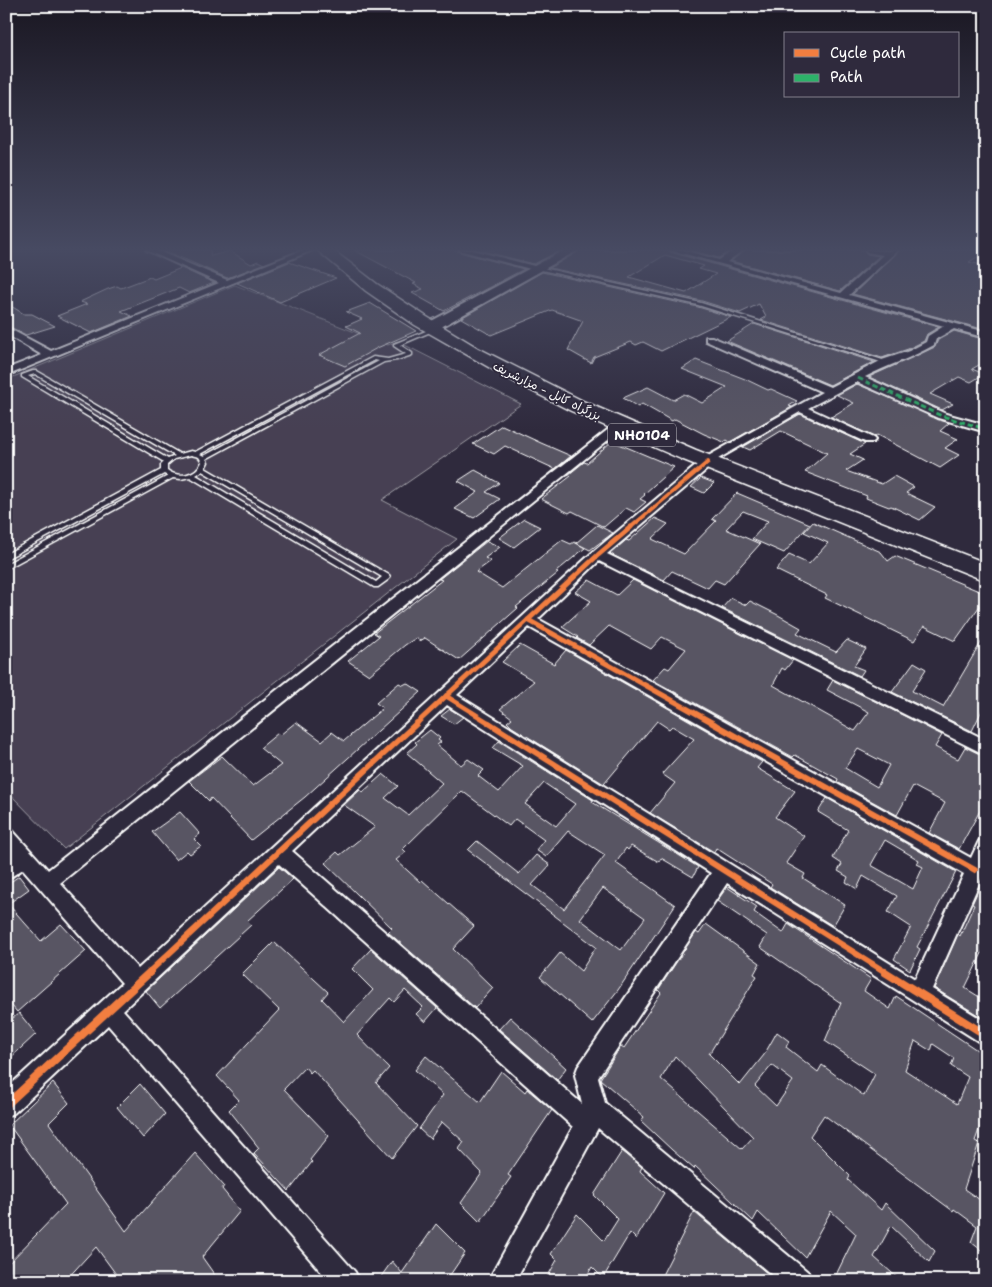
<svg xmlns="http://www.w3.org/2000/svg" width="992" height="1287" font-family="'Shantell Sans','Playpen Sans Arabic',sans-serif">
  <rect width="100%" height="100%" fill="#2f2a3d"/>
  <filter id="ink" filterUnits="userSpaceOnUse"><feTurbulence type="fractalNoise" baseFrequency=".02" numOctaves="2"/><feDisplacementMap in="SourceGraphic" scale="10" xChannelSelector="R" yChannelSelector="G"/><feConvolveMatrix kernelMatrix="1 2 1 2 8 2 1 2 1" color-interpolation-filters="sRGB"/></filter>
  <g filter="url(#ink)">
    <path fill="#464152" stroke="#a2a0a8" d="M235 285 388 345 397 341 521 404 382 500 457 539 64 849 6 790V380Z"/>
    <g fill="#595564" stroke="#fff" fill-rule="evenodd">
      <path d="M164 250H210L211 256 230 251 251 264 258 261 264 264 227 278Z"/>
      <path d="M354 250H457L459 252 524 269 444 311 412 293 423 289 413 284 416 283Z"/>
      <path d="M478 250H561L534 264Z"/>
      <path d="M580 250H669L670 252 939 327 927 334 924 341 908 349 882 358 761 320 766 317 759 304 740 313 702 301 550 268ZM665 255 704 266 699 269 716 274 686 293 629 277Z"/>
      <path d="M689 250H731L719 258Z"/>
      <path d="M745 250H864L867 254 879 256 840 291 731 261Z"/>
      <path d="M900 250H986V252L969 262 986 266V330L853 294Z"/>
      <path d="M289 262 336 278 280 302 237 283Z"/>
      <path d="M181 268 214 283 189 293 179 288 121 311 132 316 91 333 57 316 87 304 80 302 108 289 117 286 121 288 150 277 154 279Z"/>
      <path d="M542 272 698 307 731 317 661 351 643 342 636 345 631 342 594 357 591 363 568 350 583 321 552 310 491 335 461 318Z"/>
      <path d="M6 303 24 314H32L55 326 26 335 6 325Z"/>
      <path d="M370 303 416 331 377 348 345 366 319 355 360 333 346 326 362 319 346 312Z"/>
      <path d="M754 324 874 362 830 385 727 341Z"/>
      <path d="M954 331 986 340V361L972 369 984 374 971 382 959 377 930 394 953 404 942 410 869 377 926 351 935 347 938 340Z"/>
      <path d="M696 360 745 379 768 390 771 389 797 401 789 406 792 407 730 442 727 440 724 442 704 434 675 419 672 421 642 404 638 407 623 398 648 387 673 400 684 394 702 403 727 387 682 369Z"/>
      <path d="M857 384 949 423 940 431 958 439 945 448 959 455 940 468 877 435 874 437 831 417 854 403 837 395Z"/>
      <path d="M800 414 865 444 850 454 863 460 846 471 882 484 894 476 914 487 906 493 935 507 920 520 891 506 889 507 866 498 867 496 805 472 827 453 781 431 750 450 743 447Z"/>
      <path d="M502 425 541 443 571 456 555 469 505 446 494 454 473 444Z"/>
      <path d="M612 441 674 467 644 494 645 495 640 499 646 502 634 512 626 508 604 527 572 511 569 513 541 499 571 476 568 475 584 462 587 463Z"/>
      <path d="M475 470 499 483 486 492 500 499 474 518 455 509 478 492 458 481Z"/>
      <path d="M701 478 714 483 704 493 691 487Z"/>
      <path d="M737 493 810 524 784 553 752 539 768 521 743 511 726 529 760 544 724 584 715 580 708 588 672 571 664 580 610 554 626 540 629 541 655 518 668 524 652 539 684 554 716 521 712 519Z"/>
      <path d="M524 519 540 527 514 547 499 538Z"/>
      <path d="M813 522 881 552 888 561 895 556 986 594V597L955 641 924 626 914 641 825 598 827 595 776 570 789 555 809 564 828 543 804 532Z"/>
      <path d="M597 525 613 533 590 550 576 543Z"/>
      <path d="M562 540 571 544 574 542 585 548 556 572 558 573 516 607 518 608 459 660 425 638 420 641 416 638 405 645 369 675 348 661 379 636 374 633 442 580 439 579 487 541 500 547 485 558 491 561 476 572 502 588Z"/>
      <path d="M589 580 617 595 633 580 793 660 785 670 782 668 773 685 855 731 869 712 827 690 833 680 942 735 935 747 958 759 965 747 986 757V794L980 806 982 807 959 849 929 833 945 803 913 786 897 815 837 782 838 779 795 755 793 757 653 680 665 667 669 669 686 649 662 637 651 649 609 626 589 645 577 638 578 637 562 627 591 601 575 592ZM858 749 889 765 877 787 845 768Z"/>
      <path d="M731 598 746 605 750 601 778 615 801 628 797 633 836 652 847 640 866 649 854 666 864 670 860 676 722 608Z"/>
      <path d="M986 634V702L972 731 892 692 914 662 926 669 912 691 943 707Z"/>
      <path d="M520 645 554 664 566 650 762 762 757 768 795 791 775 817 804 836 786 863 805 874 803 878 845 905 833 926 770 887 772 884 716 848 714 852 650 813 675 783 662 774 694 739 672 726 669 729 657 721 604 784 512 727 507 722 512 718 500 709 534 681 502 662Z"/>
      <path d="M399 683 403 685 407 683 421 692 305 797 251 840 211 798 209 801 189 781 222 756 253 786 281 765 260 748 278 733 280 735 296 722 322 741 332 732 344 741 383 708 376 703Z"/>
      <path d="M450 709 463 717 454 724 441 716Z"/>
      <path d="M430 730 440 738 438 740 441 742 437 745 461 765 468 759 484 770 478 776 499 792 523 766 493 748 499 741 593 800 592 802 698 867 693 877 661 858 659 862 631 846 628 850 626 848 616 863 675 905 618 990 592 1023 540 977 560 953 581 971 596 947 468 850 477 841 519 874 536 855 550 865 532 885 564 909 605 855 568 831 546 857 536 850 544 840 515 819 509 826 462 791 403 849 406 852 396 860 420 882 422 880 474 926 453 949 493 988 475 1008 388 932 392 928 325 863 337 852 340 855 375 827 344 805 360 790 363 792 383 774 398 786 385 798 408 815 442 783 407 753 417 744 415 742ZM544 783 575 804 556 826 525 804ZM603 888 645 918 621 950 580 919Z"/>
      <path d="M827 798 956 872 917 947 920 949 910 970 894 959 911 927 888 912 897 896 863 876 857 889 846 882 848 877 838 871 842 864 833 858 848 830 818 812ZM885 840 919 860 917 864 923 867 913 889 871 865Z"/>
      <path d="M180 812 200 834 194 839 201 846 190 854 187 851 176 860 152 832Z"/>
      <path d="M279 867 293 879 247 921 251 925 160 1008 146 991Z"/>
      <path d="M986 873V945L965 988 986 1001V1020L934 988 958 934 960 936 974 905 972 904Z"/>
      <path d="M19 876 29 889 8 904 41 941 61 924 86 951 17 1012 6 999V885Z"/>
      <path d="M727 887 757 907 754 912 783 933 788 924 871 979 864 991 890 1009 896 996 986 1056V1110L975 1141 979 1143 964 1189 986 1204V1254L971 1242 977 1226 954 1209 953 1211 824 1115 810 1136 850 1176 848 1180 881 1210 885 1203 935 1251 929 1262 891 1226 874 1257 901 1281H833L856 1234 831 1211 805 1257 758 1212 753 1221 695 1166 694 1169 672 1150 641 1121 644 1117 600 1079 621 1046 624 1048 661 993 658 990 696 932 699 934 706 924 760 963 754 974 757 976 709 1054 740 1085 764 1055 777 1032 789 1041 786 1047 818 1072 822 1065 864 1096 875 1074 825 1041 841 1003 760 947 767 935 717 901ZM915 1041 931 1051 933 1044 954 1058 951 1066 968 1077 957 1104 905 1070ZM675 1056 753 1137 742 1149 661 1079ZM772 1065 793 1081 776 1106 755 1086Z"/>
      <path d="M274 942 328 992 322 999 344 1022 373 990 352 969 371 949 437 1008 425 1022 416 1014 423 1007 405 990 394 1002 390 998 357 1035 389 1068 376 1083 417 1126 392 1158 313 1070 310 1073 305 1067 284 1089 329 1136 310 1160 312 1162 289 1191 254 1153 259 1148 229 1110 239 1100 217 1076 279 1010 242 974Z"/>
      <path d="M19 1013 36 1034 6 1062V1024Z"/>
      <path d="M510 1017 566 1068 557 1080 499 1029Z"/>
      <path d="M426 1056 480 1102 501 1071 525 1092 527 1089 552 1110 508 1175 511 1177 480 1222 461 1203 482 1173 459 1149 464 1142 442 1122 430 1139 419 1129 443 1095 415 1070Z"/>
      <path d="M53 1083 69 1103 49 1123 126 1231 195 1153 224 1186 222 1189 240 1211 202 1257 219 1281H121L96 1247 65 1281H6V1266L66 1204 9 1125Z"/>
      <path d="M140 1084 165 1114 143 1138 117 1107Z"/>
      <path d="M622 1151 642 1167 640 1171 664 1193 636 1239 630 1233 603 1278 592 1267 584 1281H545L557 1260 551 1254 577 1214 604 1241 618 1219 594 1195Z"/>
      <path d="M694 1212 768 1274 775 1281H659Z"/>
      <path d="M436 1224 465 1253 446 1281H378L392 1261 402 1273Z"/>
    </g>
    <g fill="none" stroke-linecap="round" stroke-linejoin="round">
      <g stroke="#fff" stroke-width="3">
        <g id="lane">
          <path d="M538 267 701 303 889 362 884 363 698 305 537 269V267Z"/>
          <path d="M431 329 435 330 400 345 412 353V355L397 360 384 362 206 459 208 462 205 468 389 575 390 577 389 579 378 587H374L190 477 181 479 173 478 6 569V564L168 476 164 474 6 559V554L161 470V465L164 462 22 377V375L33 371H37L180 454 191 451 195 452 373 357 388 359 406 354 394 346V344ZM375 360 379 361 204 456 200 454ZM35 374 175 456 168 459 28 376ZM191 455 199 457 202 462C196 475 179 479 167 470V465L174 459ZM202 471 382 577 376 582 196 475Z"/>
        </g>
      </g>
      <g stroke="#fff" stroke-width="4">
        <g id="street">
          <path d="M146 250H156L227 280 303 250H313L6 376V369L42 355 6 334V327L51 351 219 283Z"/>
          <path d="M459 250H472L542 268 538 271Z"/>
          <path d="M671 250H683L719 260 734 250H743L727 262 841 293 883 255 867 252 866 250 888 251 898 250 849 295 986 332V338L954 329 936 339 934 345C912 358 888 365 865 377L946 414 986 425V432L938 418 857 382 808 408 873 438 875 440 873 442H865L800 412 718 459 713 460 712 465 607 554 986 740V755L599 561 538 619 971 858 979 841 986 839V868L932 989 986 1022V1046L727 883 598 1077 605 1103 808 1272 812 1281H779L598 1128 515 1281H488L573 1127 279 864 123 1010 355 1272 359 1281H329L108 1025 14 1113 6 1116V1089L122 983 23 869 6 880V859L11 855 6 850V828L12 830 48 870 615 424H623L625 426 623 428 60 883 138 969 593 552 704 459H709L710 455 822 392 706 341V337H712L830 387 882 360 909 351 926 342 928 336 944 326ZM529 627 964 874 915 979 457 695ZM447 705 711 873 578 1067 575 1075 582 1104 292 851Z"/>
        </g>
      </g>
      <g stroke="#fff" stroke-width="4">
        <path id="secondary" d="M564 250H578L434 331 429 332 422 328 424 325Z"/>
      </g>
      <g stroke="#fff" stroke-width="3">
        <path id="highway" d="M317 250H333L377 284 427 317 478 348 585 402 696 450 986 563V581L681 459 571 411 518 384 415 325 366 291Z"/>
      </g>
      <use href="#lane" fill="#2f2a3d" fill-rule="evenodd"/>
      <use href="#street" fill="#2f2a3d" fill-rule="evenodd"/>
      <use href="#secondary" fill="#2f2a3d" fill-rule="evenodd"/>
      <use href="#highway" fill="#2f2a3d" fill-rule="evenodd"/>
      <path stroke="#2db169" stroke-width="3" stroke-dasharray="5.5 3" stroke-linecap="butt" d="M858 378 942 416 986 429"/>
      <g stroke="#2f2a3d" stroke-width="6">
        <path id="cycleway-far3" d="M630 528 708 462"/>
      </g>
      <g stroke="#2f2a3d" stroke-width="8">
        <g id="cycleway-far2">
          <path d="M528 620 715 724"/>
          <path d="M446 696 491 724"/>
          <path d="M416 724 598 555 631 527"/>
        </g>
      </g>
      <g stroke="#2f2a3d" stroke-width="9">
        <g id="cycleway-far1">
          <path d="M489 723 887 973"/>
          <path d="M712 723 975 870"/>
          <path d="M148 973 417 723"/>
        </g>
      </g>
      <g stroke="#2f2a3d" stroke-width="11">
        <g id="cycleway">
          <path d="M885 972 986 1035"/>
          <path d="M6 1105 150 972"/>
        </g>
      </g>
      <use href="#cycleway-far3" stroke="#f27e40" stroke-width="4"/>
      <use href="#cycleway-far2" stroke="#f27e40" stroke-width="5"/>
      <use href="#cycleway-far1" stroke="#f27e40" stroke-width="6"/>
      <use href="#cycleway" stroke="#f27e40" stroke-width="8"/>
    </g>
  </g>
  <linearGradient id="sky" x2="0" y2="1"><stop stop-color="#1a1722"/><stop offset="0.58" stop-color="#474a62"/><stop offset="1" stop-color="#474a62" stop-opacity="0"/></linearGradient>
  <rect width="992" height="430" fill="url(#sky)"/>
  <g text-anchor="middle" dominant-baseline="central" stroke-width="4" stroke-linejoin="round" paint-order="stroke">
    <g font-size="12" fill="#fff" stroke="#2f2a3d">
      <text transform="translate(547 391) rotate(26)">بزرگراه کابل - مزارشریف</text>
    </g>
    <rect fill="#2f2a3d" stroke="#c1bfc5" stroke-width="1" x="608" y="423.5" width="68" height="23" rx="4"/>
    <g font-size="14" font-weight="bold" fill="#fff">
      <text x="642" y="435">NH0104</text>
    </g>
  </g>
  <rect width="992" height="1287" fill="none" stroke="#2f2a3d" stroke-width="25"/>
  <rect x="12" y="12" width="967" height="1262" fill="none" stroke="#fff" stroke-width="2" filter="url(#ink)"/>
  <rect x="784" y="32" width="175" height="65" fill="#2f2a3d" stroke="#827f8b"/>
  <rect x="794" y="49" width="25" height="8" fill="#f27e40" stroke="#827f8b"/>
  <text x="830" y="58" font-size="15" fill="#ffffff">Cycle path</text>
  <rect x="794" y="74" width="25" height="8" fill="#2db169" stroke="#827f8b"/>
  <text x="830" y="82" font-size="15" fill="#ffffff">Path</text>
</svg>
